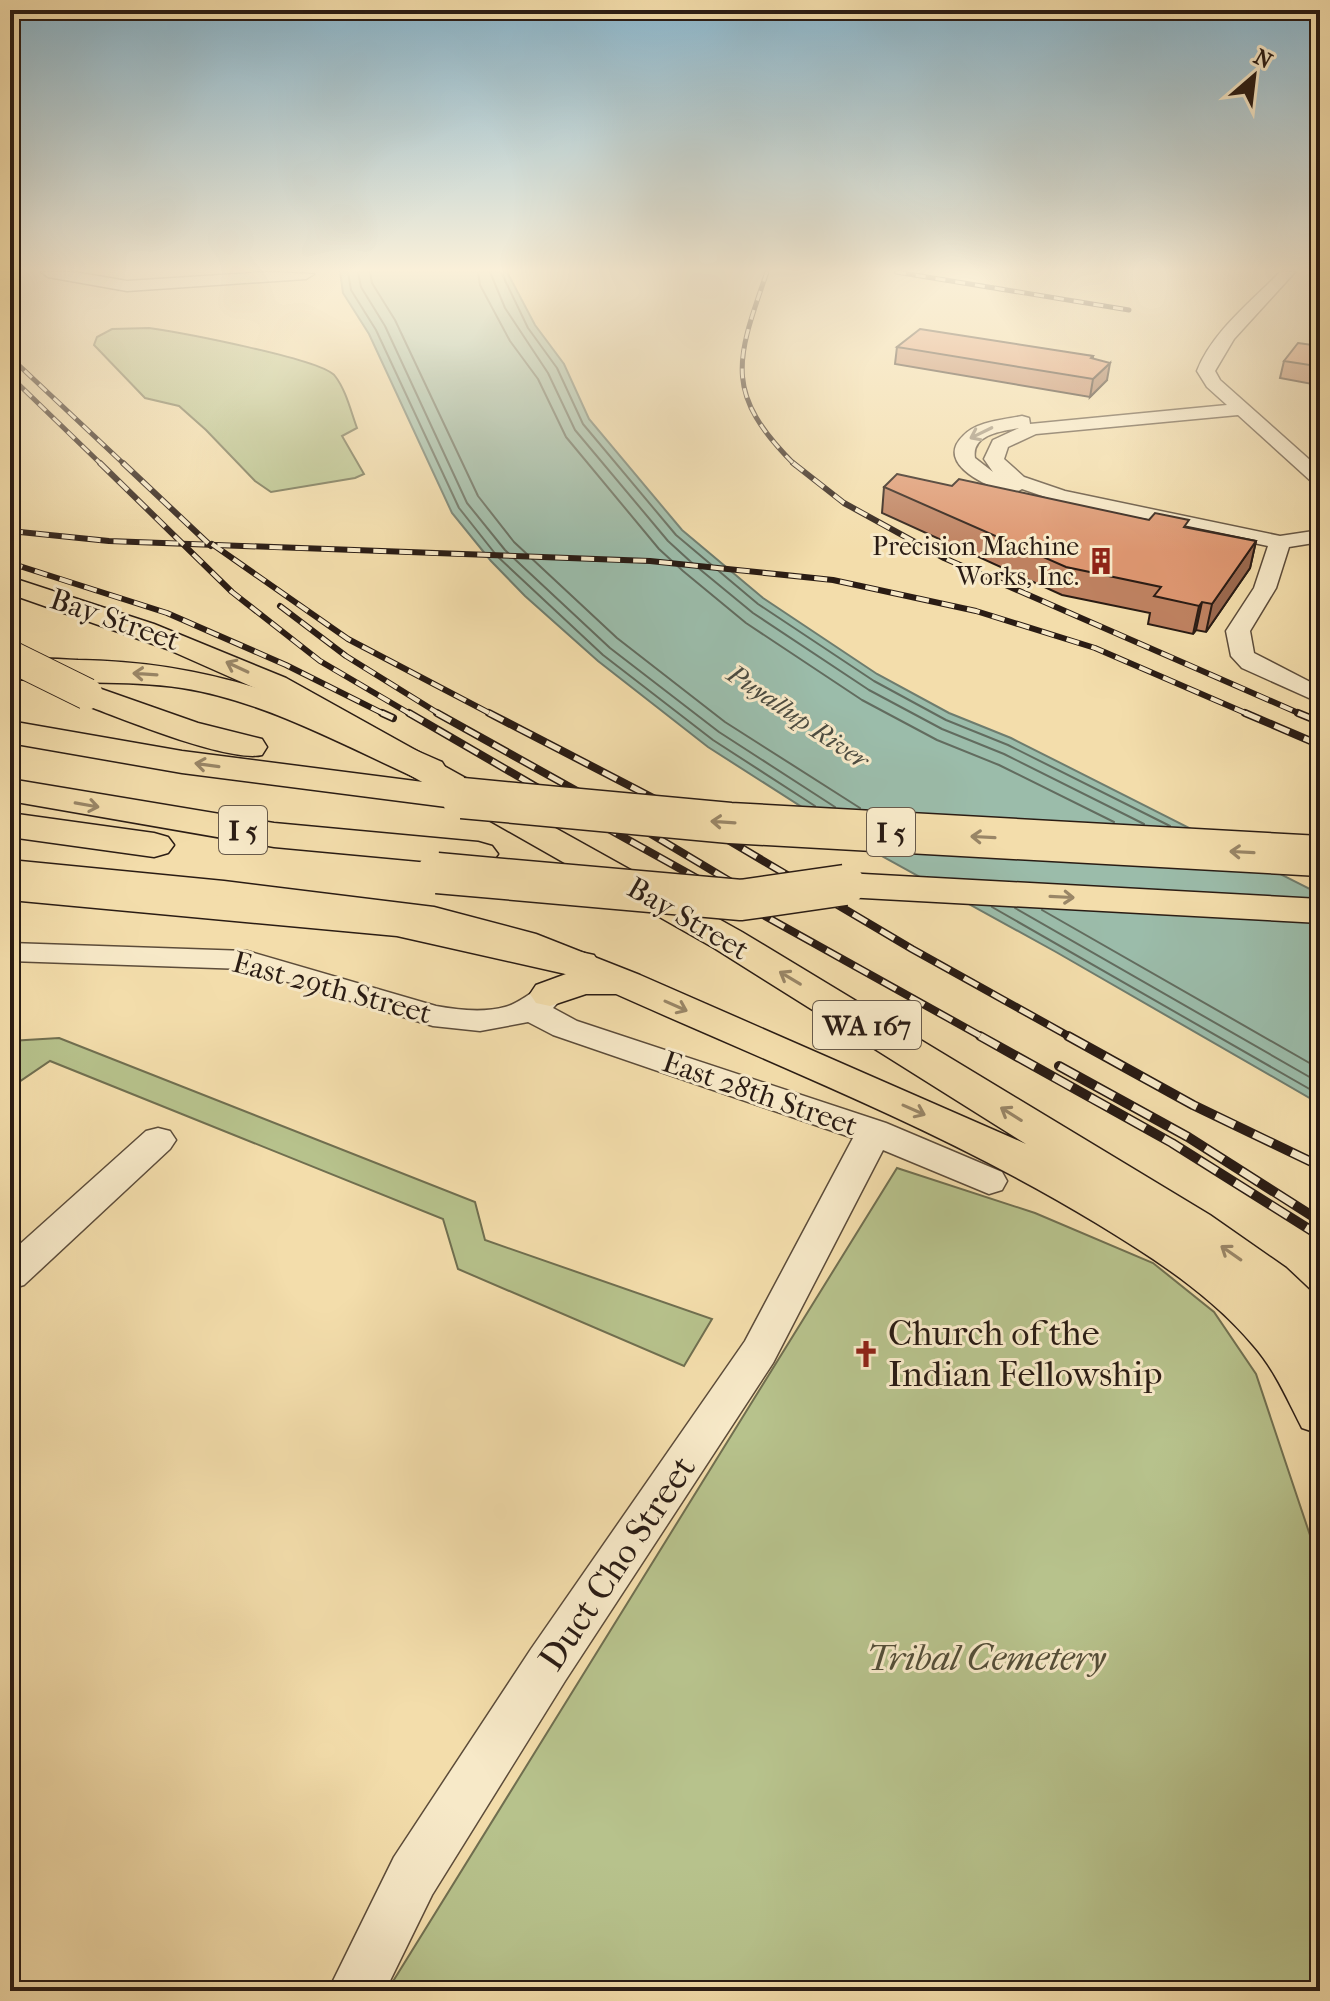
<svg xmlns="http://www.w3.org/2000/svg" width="1330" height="2001" font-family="'IM FELL French Canon',serif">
  <rect width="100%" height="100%" fill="#f3ddab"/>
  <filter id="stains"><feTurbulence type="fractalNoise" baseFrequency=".0025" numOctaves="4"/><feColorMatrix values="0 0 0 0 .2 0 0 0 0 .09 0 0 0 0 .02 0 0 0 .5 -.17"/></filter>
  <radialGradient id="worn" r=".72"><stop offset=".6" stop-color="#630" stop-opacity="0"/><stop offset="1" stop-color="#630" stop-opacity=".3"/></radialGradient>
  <g fill="#b7c28c" stroke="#706f50" stroke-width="2">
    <path d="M149 328C177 332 323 359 335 376 346 390 351 412 357 428L342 436 364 474 355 478 271 492 255 481 206 430 179 406 145 398 94 345 97 337 112 329Z"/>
    <path d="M59 1038 475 1202 485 1240 712 1319 684 1366 458 1269 443 1219 50 1061 10 1088V1041Z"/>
    <path d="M897 1168 1035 1213 1153 1263 1214 1312 1256 1374 1320 1565V1991H387Z"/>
  </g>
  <path fill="#9bbcaa" stroke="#6e7c6e" stroke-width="2" d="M340 272H507L535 325 564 364 589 419 682 530 763 598 877 674 949 713 1011 738 1320 894V1104L1056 952 858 843 708 747 598 661 525 596 491 561 452 513 369 334 343 293Z"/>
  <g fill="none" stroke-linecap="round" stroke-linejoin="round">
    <g stroke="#626c5f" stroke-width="2">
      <path d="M348 272 351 290 376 330 459 508 497 556 603 655 713 740 815 806"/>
      <path d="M358 272 361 287 385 326 467 503 505 550 610 648 719 732 835 807"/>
      <path d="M370 272 372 283 395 320 478 496 514 542 617 638 725 722 860 808"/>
      <path d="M478 272 480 285 510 341 538 379 566 437 659 549 683 571 746 623 862 700 937 740 999 765 1114 822"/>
      <path d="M490 272 505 308 548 373 575 430 668 541 691 562 753 613 869 690 942 729 1004 754 1144 824"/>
      <path d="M501 272 528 328 557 368 583 424 676 535 758 604 874 681 946 720 1008 745 1170 826"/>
      <path d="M992 907 1320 1095"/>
      <path d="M1015 908 1320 1083"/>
      <path d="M1042 910 1320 1069"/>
    </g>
    <g stroke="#5c4c3a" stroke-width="3">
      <g id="minor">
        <path d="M41 272H74L127 281 266 272 314 274 306 279 127 291 48 277Z"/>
        <path d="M1280 272H1295L1234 339 1215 371 1220 380 1320 469V485L1313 483 1238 415 1036 434 1008 447 1004 459 1024 477 1065 491 1280 536 1320 530V542L1289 547 1276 588 1250 631 1254 653 1320 687V703L1242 668 1231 656 1226 631 1254 588 1268 546 1060 502 1022 489 1013 494C992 489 933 465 963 436 977 421 1003 420 1022 416L1029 418 1030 424 1227 405 1207 387 1197 371C1212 332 1251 302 1280 272ZM1019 428 993 440 984 459 993 472 975 458C971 435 1001 431 1019 428Z"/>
        <path d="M10 943 247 951 436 1006C458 1010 483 1013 505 1007 527 1001 537 981 561 987L566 994 553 1008 577 1021 886 1123 1002 1172 1007 1181 1002 1190 989 1194 883 1150 773 1363 565 1681 432 1895 385 1991H328L394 1857 531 1649 745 1341 853 1138 553 1035 528 1022 480 1031 433 1026 245 969 10 961Z"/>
        <path d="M158 1128 170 1131 176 1140 170 1149 24 1285 10 1289V1253L146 1131Z"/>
      </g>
    </g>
    <g stroke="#2a1c14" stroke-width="3">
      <path id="major" d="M10 577 154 624 286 678 742 932 1210 1215 1286 1268 1320 1300V1353L1314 1352 1320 1362V1434L1302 1428C1287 1399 1275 1370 1253 1345 1210 1294 1152 1257 1096 1223 945 1131 777 1066 616 994H586L550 1006 536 1003 530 994 536 985 566 974 508 950 432 929 224 903 10 882V860L224 881 434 907 536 934 640 975 1026 1144 714 948 264 692 167 649 10 594Z"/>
    </g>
    <g stroke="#2a1c14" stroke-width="3">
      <g id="highway">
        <path d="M10 660C32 657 55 659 78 660 222 662 313 706 442 762L447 770 442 778 429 781 416 778C341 744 264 701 182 688 124 679 67 686 10 678Z"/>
        <path d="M87 684 198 723 262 739 267 747 262 755C227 763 113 715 75 701L70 694 75 687Z"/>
        <path d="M10 721 182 751 462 787 475 790 481 798 475 806 462 809 182 773 10 743Z"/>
        <path d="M10 779 274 823 478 842 492 846 498 854 492 862 478 866 274 847 10 801Z"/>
        <path d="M10 813 154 833 168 837 174 845 168 853 154 857 10 837Z"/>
        <path d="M845 873 1320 899V923L845 897 831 894 825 885 831 876Z"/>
        <path d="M10 876 397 912 594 955 600 964 594 973 579 977 397 936 10 900Z"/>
      </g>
    </g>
    <use href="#minor" fill="#f7e9c8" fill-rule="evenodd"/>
    <use href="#major" fill="#f3ddab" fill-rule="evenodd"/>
    <use href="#highway" fill="#f3ddab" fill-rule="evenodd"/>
    <g stroke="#2a1c14" stroke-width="5">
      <g id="rail-far3">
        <path d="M767 272C736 361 723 393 795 465"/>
        <path d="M896 272 1129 310"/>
        <path d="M10 357 125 465"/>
        <path d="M10 376 102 465"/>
      </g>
    </g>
    <g stroke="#2a1c14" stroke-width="6">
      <g id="rail-far2">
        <path d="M100 463 232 592 320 661 412 715"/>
        <path d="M123 463 211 546"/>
        <path d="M793 463 844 503 944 558 1303 715"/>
        <path d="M10 531 109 541 650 561 833 580 976 611 1095 648 1250 715"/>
        <path d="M212 544 348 639 493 715"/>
        <path d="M10 563 167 613 286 665 386 715"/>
        <path d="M280 606 346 656 441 715"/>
      </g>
    </g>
    <g stroke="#2a1c14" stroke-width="8">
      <g id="rail-far1">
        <path d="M382 713 393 718"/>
        <path d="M409 713 614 832 984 1038"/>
        <path d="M437 713 611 810 768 904"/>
        <path d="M489 713 686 815 912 949 1072 1038"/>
        <path d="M1245 713 1320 745"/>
        <path d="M1298 713 1320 722"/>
      </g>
    </g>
    <g stroke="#2a1c14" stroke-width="10">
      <g id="rail">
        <path d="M980 1036 1172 1143 1320 1236"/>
        <path d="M1068 1036 1193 1105 1320 1166"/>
        <path d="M1059 1066 1188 1137 1320 1221"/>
      </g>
    </g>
    <use href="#rail-far3" stroke="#f7e9c8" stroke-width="3" stroke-dasharray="10" stroke-linecap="butt"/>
    <use href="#rail-far2" stroke="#f7e9c8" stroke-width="4" stroke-dasharray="13" stroke-linecap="butt"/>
    <use href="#rail-far1" stroke="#f7e9c8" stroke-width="5" stroke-dasharray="16" stroke-linecap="butt"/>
    <use href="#rail" stroke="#f7e9c8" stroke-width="7" stroke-dasharray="21" stroke-linecap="butt"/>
    <g stroke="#2a1c14" stroke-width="33" stroke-linecap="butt">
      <path id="highway-bridge-far1" d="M10 656 87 694"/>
    </g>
    <g stroke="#2a1c14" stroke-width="43" stroke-linecap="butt">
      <g id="highway-bridge">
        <path d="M462 798 730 823 1320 856"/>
        <path d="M437 873 741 900 845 885"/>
      </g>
    </g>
    <use href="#highway-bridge-far1" stroke="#f3ddab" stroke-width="31"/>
    <use href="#highway-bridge" stroke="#f3ddab" stroke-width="40"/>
  </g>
  <g fill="#be8160" stroke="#2a1c14" stroke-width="2">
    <path d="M1320 346V373L1312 384 1280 378 1284 361Z"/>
    <path d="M897 347 1093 356V358L1107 380 1090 397 895 364Z"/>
    <path d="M952 486 1188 527 1256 541 1250 568 1206 632 1196 630 1193 634 1148 624 1150 613 1062 595 882 513 884 487Z"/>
  </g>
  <g fill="#9b694e" stroke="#2a1c14" stroke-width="2">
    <path d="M1320 361V373L1312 384 1316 366Z"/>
    <path d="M1110 363 1107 380 1090 397 1093 379Z"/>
    <path d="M1256 541 1250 568 1206 632 1212 604Z"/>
    <path d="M1202 602 1196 630 1193 634 1199 606Z"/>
  </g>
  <g fill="#dd9670" stroke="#2a1c14" stroke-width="2">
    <path d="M920 329 1093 356 1091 358 1110 363 1093 379 897 347Z"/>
    <path d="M1298 343 1320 346V361L1316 366 1284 361Z"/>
    <path d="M897 474 952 486 959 479 1149 520 1155 513 1189 520 1184 527 1256 541 1212 604 1202 602 1199 606 1154 596 1161 587 1066 567 884 487Z"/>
  </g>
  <defs><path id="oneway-shaft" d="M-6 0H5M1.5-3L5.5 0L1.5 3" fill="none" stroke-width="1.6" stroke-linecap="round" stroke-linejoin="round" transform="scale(2)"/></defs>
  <use stroke="#9b8d77" href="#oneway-shaft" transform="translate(981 433) rotate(154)"/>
  <g stroke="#998667">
    <use href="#oneway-shaft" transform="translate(237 667) rotate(-155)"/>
    <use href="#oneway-shaft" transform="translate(145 674) rotate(-176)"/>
    <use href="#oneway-shaft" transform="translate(207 765) rotate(-172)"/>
    <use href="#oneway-shaft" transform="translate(87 805) rotate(10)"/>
    <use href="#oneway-shaft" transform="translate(723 822) rotate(-176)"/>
    <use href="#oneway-shaft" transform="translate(983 837) rotate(-177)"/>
    <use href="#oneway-shaft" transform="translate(1242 852) rotate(-177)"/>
    <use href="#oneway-shaft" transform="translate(1062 897) rotate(3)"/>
    <use href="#oneway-shaft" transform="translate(790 978) rotate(-149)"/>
    <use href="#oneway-shaft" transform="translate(676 1006) rotate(24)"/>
    <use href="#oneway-shaft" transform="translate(914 1110) rotate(24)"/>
    <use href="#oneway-shaft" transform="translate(1011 1114) rotate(-148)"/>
    <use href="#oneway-shaft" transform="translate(1231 1253) rotate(-145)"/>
  </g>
  <linearGradient id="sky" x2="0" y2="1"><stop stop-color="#89b7cf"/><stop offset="0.49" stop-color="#faf0d9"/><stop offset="1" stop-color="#faf0d9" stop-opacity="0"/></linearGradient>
  <rect width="1330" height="552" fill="url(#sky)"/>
  <defs>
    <g id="building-bare" transform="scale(2.16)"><path d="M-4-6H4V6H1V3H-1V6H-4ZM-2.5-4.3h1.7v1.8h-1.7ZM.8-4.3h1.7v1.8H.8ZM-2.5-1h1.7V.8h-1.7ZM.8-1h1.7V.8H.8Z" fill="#8f2418" stroke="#f7e9c8" stroke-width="2.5" paint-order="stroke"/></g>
    <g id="church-bare" transform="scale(2.16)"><path d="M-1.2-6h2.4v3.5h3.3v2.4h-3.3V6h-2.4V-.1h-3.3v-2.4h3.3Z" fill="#8f2418" stroke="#f7e9c8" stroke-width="2.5" paint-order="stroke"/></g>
  </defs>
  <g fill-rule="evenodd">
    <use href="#building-bare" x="1101" y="561"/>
    <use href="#church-bare" x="866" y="1354"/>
  </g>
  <g text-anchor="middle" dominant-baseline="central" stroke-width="6" stroke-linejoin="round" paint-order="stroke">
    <g font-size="26" fill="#2a1c14" stroke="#f7e9c8" text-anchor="end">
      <text x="1079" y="546">Precision Machine<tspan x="1079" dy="30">Works, Inc.</tspan></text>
    </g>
    <g font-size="26" font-style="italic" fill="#4c4c41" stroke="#f7e9c8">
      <text transform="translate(798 717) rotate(34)">Puyallup River</text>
    </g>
    <g fill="#f7e9c8" stroke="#685a4a" stroke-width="2">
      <rect x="219" y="806" width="48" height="48" rx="6"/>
      <rect x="867" y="808" width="48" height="48" rx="6"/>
      <rect x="813" y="1001" width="108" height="48" rx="6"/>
    </g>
    <g font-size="28" font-weight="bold" fill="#2a1c14">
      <text x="243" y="830">I 5</text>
      <text x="891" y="832">I 5</text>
      <text x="867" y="1025">WA 167</text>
    </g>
    <g font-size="30" fill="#2a1c14" stroke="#f7e9c8">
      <text transform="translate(115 620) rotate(19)">Bay Street</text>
      <text transform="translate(688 919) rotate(30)">Bay Street</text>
      <text transform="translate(332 988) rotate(15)">East 29th Street</text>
      <text transform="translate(760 1094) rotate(19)">East 28th Street</text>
    </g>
    <g font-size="36" fill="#2a1c14" stroke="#f7e9c8" text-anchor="start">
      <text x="888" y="1333">Church of the<tspan x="888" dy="41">Indian Fellowship</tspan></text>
    </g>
    <g font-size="36" fill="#2a1c14" stroke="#f7e9c8">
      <text transform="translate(617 1563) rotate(-56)">Duct Cho Street</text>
    </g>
    <g font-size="36" font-style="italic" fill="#544e38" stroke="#f7e9c8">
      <text x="986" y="1658">Tribal Cemetery</text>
    </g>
  </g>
  <rect width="1330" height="2001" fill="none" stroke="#f3ddab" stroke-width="40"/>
  <rect x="12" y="12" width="1306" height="1977" fill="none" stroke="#2a1c14" stroke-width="4"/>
  <rect x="20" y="20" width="1290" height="1961" fill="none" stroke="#2a1c14" stroke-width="2"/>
  <g transform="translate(1254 76) rotate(28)" stroke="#f7e9c8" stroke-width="6" paint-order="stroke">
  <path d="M0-6L14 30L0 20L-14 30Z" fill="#2a1c14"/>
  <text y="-12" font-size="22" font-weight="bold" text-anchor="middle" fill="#2a1c14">N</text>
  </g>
  <rect width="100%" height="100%" filter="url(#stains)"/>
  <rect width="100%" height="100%" fill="url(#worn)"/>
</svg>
